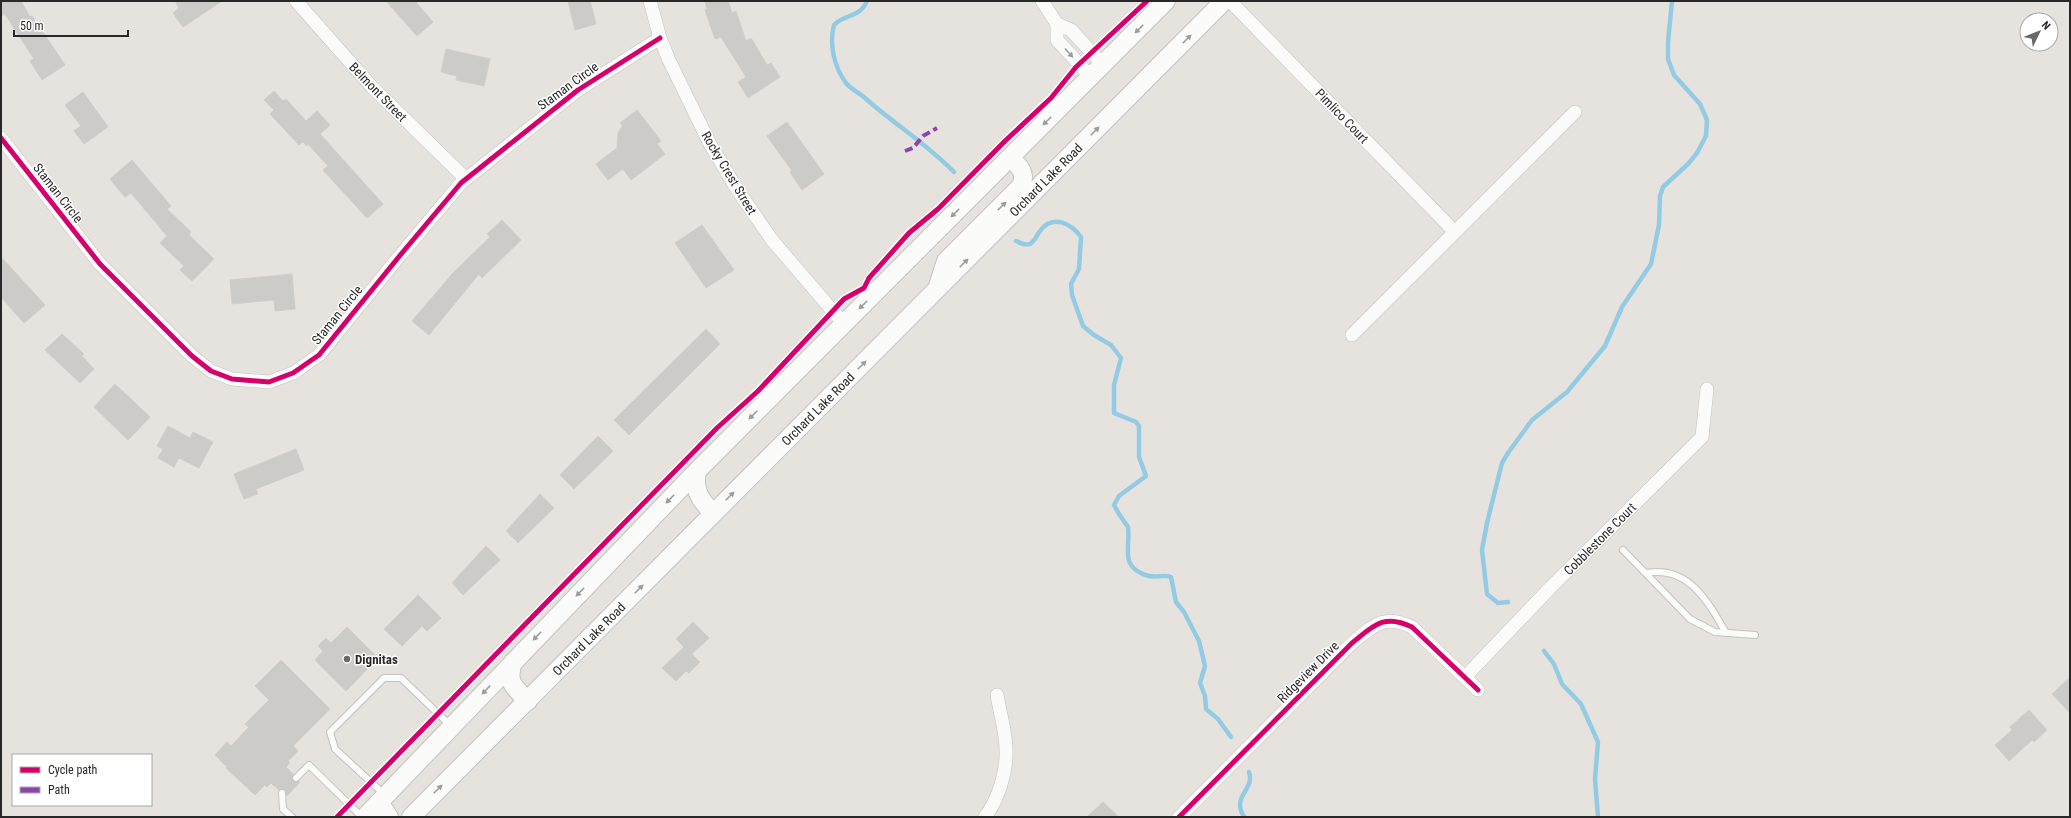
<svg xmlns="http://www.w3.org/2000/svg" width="2071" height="818" font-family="'Roboto Condensed',sans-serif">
  <rect width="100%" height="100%" fill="#e6e3de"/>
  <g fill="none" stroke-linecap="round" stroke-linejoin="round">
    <g stroke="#94cbe4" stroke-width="4.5">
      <path d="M867 1C860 18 844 14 834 25 829 44 834 67 846 83 851 89 859 93 865 98 894 124 927 144 954 172"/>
      <path d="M1016 241C1021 243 1025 246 1030 244 1035 241 1037 235 1040 231 1052 214 1071 223 1081 237L1079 269 1071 284 1072 295 1083 326 1094 335 1111 345 1121 358 1114 385V413L1136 422 1139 426V457L1146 476 1119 496 1114 505 1119 514 1128 527C1131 547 1118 568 1149 576 1157 578 1164 574 1171 577L1176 602 1184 612 1199 641 1205 666 1200 683 1205 696 1206 709 1218 719 1231 737"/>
      <path d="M1508 602 1498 603 1487 594 1482 550 1487 523 1502 463 1508 453 1532 420 1567 392 1605 346 1622 307 1651 264 1659 225 1660 196 1663 187 1688 164 1697 153 1706 136 1707 120 1700 104 1674 75 1668 59V42L1672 1"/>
      <path d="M1544 651 1554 664 1562 684 1581 704 1598 742 1595 779 1598 817"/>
      <path d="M1244 817C1231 795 1255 791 1249 772"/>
    </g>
  </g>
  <g fill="#cdcbc7" stroke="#d1ceca">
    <path d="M1 1H21L30 17 32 16 65 65 42 80 30 61 34 59 5 14 1 16Z"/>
    <path d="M175 1H222L183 27 173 13 179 8Z"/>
    <path d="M386 1H415L433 22 417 36Z"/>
    <path d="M568 1H590L596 24 575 30Z"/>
    <path d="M705 1H728L732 13 736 11 746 41 751 38 767 65 771 63 780 77 748 98 738 82 746 77 721 37 715 39 705 10 707 9Z"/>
    <path d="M446 49 490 59 484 86 456 80 457 76 441 72Z"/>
    <path d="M274 91 283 101 286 99 306 121 317 111 330 125 320 134 383 204 367 218 323 170 328 166 308 144 307 146 303 142 299 145 270 114 274 110 264 100Z"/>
    <path d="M83 92 108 127 84 144 74 131 81 126 65 105Z"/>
    <path d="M637 110 661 141 657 144 665 154 631 180 623 169 608 180 596 164 617 148 618 133 623 125 620 123Z"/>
    <path d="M787 122 824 174 802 190 790 172 792 171 767 136Z"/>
    <path d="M132 160 171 206 167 209 191 232 189 235 214 259 192 281 180 270 184 266 160 243 167 236 131 193 125 197 110 179Z"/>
    <path d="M502 220 521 240 482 278 479 274 429 335 412 321 453 273 490 237 487 234Z"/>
    <path d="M702 225 734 270 706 288 675 243Z"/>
    <path d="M1 257 45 305 24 323 1 297Z"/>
    <path d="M292 274 295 309 275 311 274 300 232 304 230 280Z"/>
    <path d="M706 329 720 344 629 435 614 420Z"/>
    <path d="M62 334 84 354 82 356 94 369 80 383 45 350Z"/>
    <path d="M115 384 150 417 128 440 94 407Z"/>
    <path d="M168 426 190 438 193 432 213 442 199 468 179 458 174 467 158 458 163 449 157 446Z"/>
    <path d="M598 436 613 451 574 489 560 475Z"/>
    <path d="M296 449 304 470 256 489 258 494 244 499 234 474Z"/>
    <path d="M540 494 554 508 518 543 506 531Z"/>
    <path d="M486 546 500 560 463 595 452 583Z"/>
    <path d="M418 595 441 618 427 631 422 626 402 646 384 629Z"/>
    <path d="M693 622 709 638 692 654 700 662 689 673 686 671 676 681 662 668 684 647 676 639Z"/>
    <path d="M347 627 378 658 346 691 315 660 323 651 318 646 326 638 331 643Z"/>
    <path d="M281 660 330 709 293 746 298 751 288 761 290 763 286 767 293 774V781L300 782 287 796 284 789 279 790 271 783 267 787 265 785 255 795 226 768 227 767 215 755 227 742 231 746 249 727 245 724 269 700 255 686Z"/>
    <path d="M2070 677V713L2052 694Z"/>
    <path d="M2029 710 2047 730 2034 742 2032 740 2009 761 1995 745 2012 730 2010 727Z"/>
    <path d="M1103 802 1119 817H1087Z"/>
  </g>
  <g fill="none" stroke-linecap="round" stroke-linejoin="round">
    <g stroke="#c4c2c3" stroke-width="8">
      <g id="service">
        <path d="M1623 550 1690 619 1715 632 1755 635"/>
        <path d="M1646 573C1688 565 1708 601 1726 633"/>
        <path d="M296 778 309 765 362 817"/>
        <path d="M282 793 283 809 292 817"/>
        <path d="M385 795 335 749 330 732 384 678H401L450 725"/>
      </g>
    </g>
    <g stroke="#c4c2c3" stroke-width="14">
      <g id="minor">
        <path d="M296 1 372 87 466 179"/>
        <path d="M650 1 660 38 669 60 710 144 738 191 772 240 844 324"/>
        <path d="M1042 1 1057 24V40L1091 77"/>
        <path d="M1230 1 1454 231"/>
        <path d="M1057 24 1071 30 1103 65"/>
        <path d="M1 138 100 264 192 356 211 371 232 379 269 382 293 373 319 355 402 253 461 183 578 90 660 38"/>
        <path d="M1352 335 1575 112"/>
        <path d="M1465 677 1550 588 1702 437 1707 389"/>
        <path d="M985 817C998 800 1007 772 1006 750 1006 732 1000 713 997 695"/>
        <path d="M1179 817 1352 643C1373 626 1384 613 1412 627L1478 690"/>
      </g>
    </g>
    <g stroke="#c4c2c3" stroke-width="20">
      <g id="secondary">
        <path d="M938 286 946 261 1021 186C1027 173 1019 166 1010 157"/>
        <path d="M697 471C693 490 700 500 713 513"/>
        <path d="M513 662C506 683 514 687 528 701"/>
        <path d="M379 802 389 817"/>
        <path d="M365 817 697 471 1166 1"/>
        <path d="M411 817 1224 1"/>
      </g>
    </g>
    <use href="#service" stroke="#fbfbfa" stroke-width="6"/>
    <use href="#minor" stroke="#fbfbfa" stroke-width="13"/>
    <use href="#secondary" stroke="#fbfbfa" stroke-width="18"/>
    <path stroke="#8e44ad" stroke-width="4" stroke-dasharray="8 4" stroke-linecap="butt" d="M905 151 913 148 923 136 937 128"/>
    <g stroke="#fff" stroke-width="8">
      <g id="cycleway">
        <path d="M1 138 100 264 192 356 211 371 232 379 269 382 293 373 319 355 402 253 461 183 578 90 660 38"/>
        <path d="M337 817 717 428 758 391 844 299 864 288 869 278 909 233 938 209 1005 141 1051 98 1076 67 1147 1"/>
        <path d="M1179 817 1352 643C1373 626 1384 613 1412 627L1478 690"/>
      </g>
    </g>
    <use href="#cycleway" stroke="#d6006c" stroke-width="5"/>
  </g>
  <defs><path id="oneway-solid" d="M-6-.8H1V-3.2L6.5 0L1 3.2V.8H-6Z"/></defs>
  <g fill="#9c9c9c">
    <use href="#oneway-solid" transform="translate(1139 29) rotate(135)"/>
    <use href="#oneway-solid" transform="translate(1187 39) rotate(-45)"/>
    <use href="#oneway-solid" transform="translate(1069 53) rotate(48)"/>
    <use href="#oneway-solid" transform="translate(1047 121) rotate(135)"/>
    <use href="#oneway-solid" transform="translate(1095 131) rotate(-45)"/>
    <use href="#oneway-solid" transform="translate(1002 206) rotate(-45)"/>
    <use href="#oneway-solid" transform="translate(955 213) rotate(135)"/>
    <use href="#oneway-solid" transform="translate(964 263) rotate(-45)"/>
    <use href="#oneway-solid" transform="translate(863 305) rotate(135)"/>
    <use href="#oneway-solid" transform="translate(862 365) rotate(-45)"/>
    <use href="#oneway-solid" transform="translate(753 415) rotate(135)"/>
    <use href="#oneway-solid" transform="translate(730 496) rotate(-45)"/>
    <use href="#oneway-solid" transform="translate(670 499) rotate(134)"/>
    <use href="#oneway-solid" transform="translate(639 589) rotate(-45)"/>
    <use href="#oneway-solid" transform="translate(580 592) rotate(134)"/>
    <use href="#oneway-solid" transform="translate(537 636) rotate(134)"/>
    <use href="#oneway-solid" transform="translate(486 690) rotate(133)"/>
    <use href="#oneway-solid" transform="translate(438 789) rotate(-45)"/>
  </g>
  <circle fill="#6a6968" stroke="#fff" stroke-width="1.5" cx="347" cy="659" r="4"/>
  <g text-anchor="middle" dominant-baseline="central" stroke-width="3" stroke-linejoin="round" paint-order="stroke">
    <g font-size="13" fill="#282828" stroke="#fff">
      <text transform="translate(568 86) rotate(-36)">Staman Circle</text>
      <text transform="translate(378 92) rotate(46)">Belmont Street</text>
      <text transform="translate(1342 116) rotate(46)">Pimlico Court</text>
      <text transform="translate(729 173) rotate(59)">Rocky Crest Street</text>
      <text transform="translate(1046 180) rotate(-45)">Orchard Lake Road</text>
      <text transform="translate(58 193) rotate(52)">Staman Circle</text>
      <text transform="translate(337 315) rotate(-51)">Staman Circle</text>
      <text transform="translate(818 409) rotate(-45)">Orchard Lake Road</text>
      <text transform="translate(1600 539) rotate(-45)">Cobblestone Court</text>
      <text transform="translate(589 639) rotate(-45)">Orchard Lake Road</text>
      <text transform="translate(1308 672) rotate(-45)">Ridgeview Drive</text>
    </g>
    <g font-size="13" font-weight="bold" fill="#282828" stroke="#fff" text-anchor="start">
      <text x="355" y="659">Dignitas</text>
    </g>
  </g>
  <rect width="2071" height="818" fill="none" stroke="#282828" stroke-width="4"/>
  <rect x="12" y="754" width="140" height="52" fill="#ffffff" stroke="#a9a9a9"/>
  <rect x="20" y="767" width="20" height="6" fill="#d6006c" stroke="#a9a9a9"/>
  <text x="48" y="774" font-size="12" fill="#282828">Cycle path</text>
  <rect x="20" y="787" width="20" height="6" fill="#8e44ad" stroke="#a9a9a9"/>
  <text x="48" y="794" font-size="12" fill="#282828">Path</text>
  <g transform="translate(2039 32) rotate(47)"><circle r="19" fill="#ffffff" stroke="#a9a9a9"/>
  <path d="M0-3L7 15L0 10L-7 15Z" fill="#6a6968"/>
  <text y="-6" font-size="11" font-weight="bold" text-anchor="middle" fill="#282828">N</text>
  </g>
  <path d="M14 30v6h114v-6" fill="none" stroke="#282828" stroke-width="2"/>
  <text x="20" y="30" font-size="12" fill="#282828" stroke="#ffffff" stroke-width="3" paint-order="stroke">50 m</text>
</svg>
